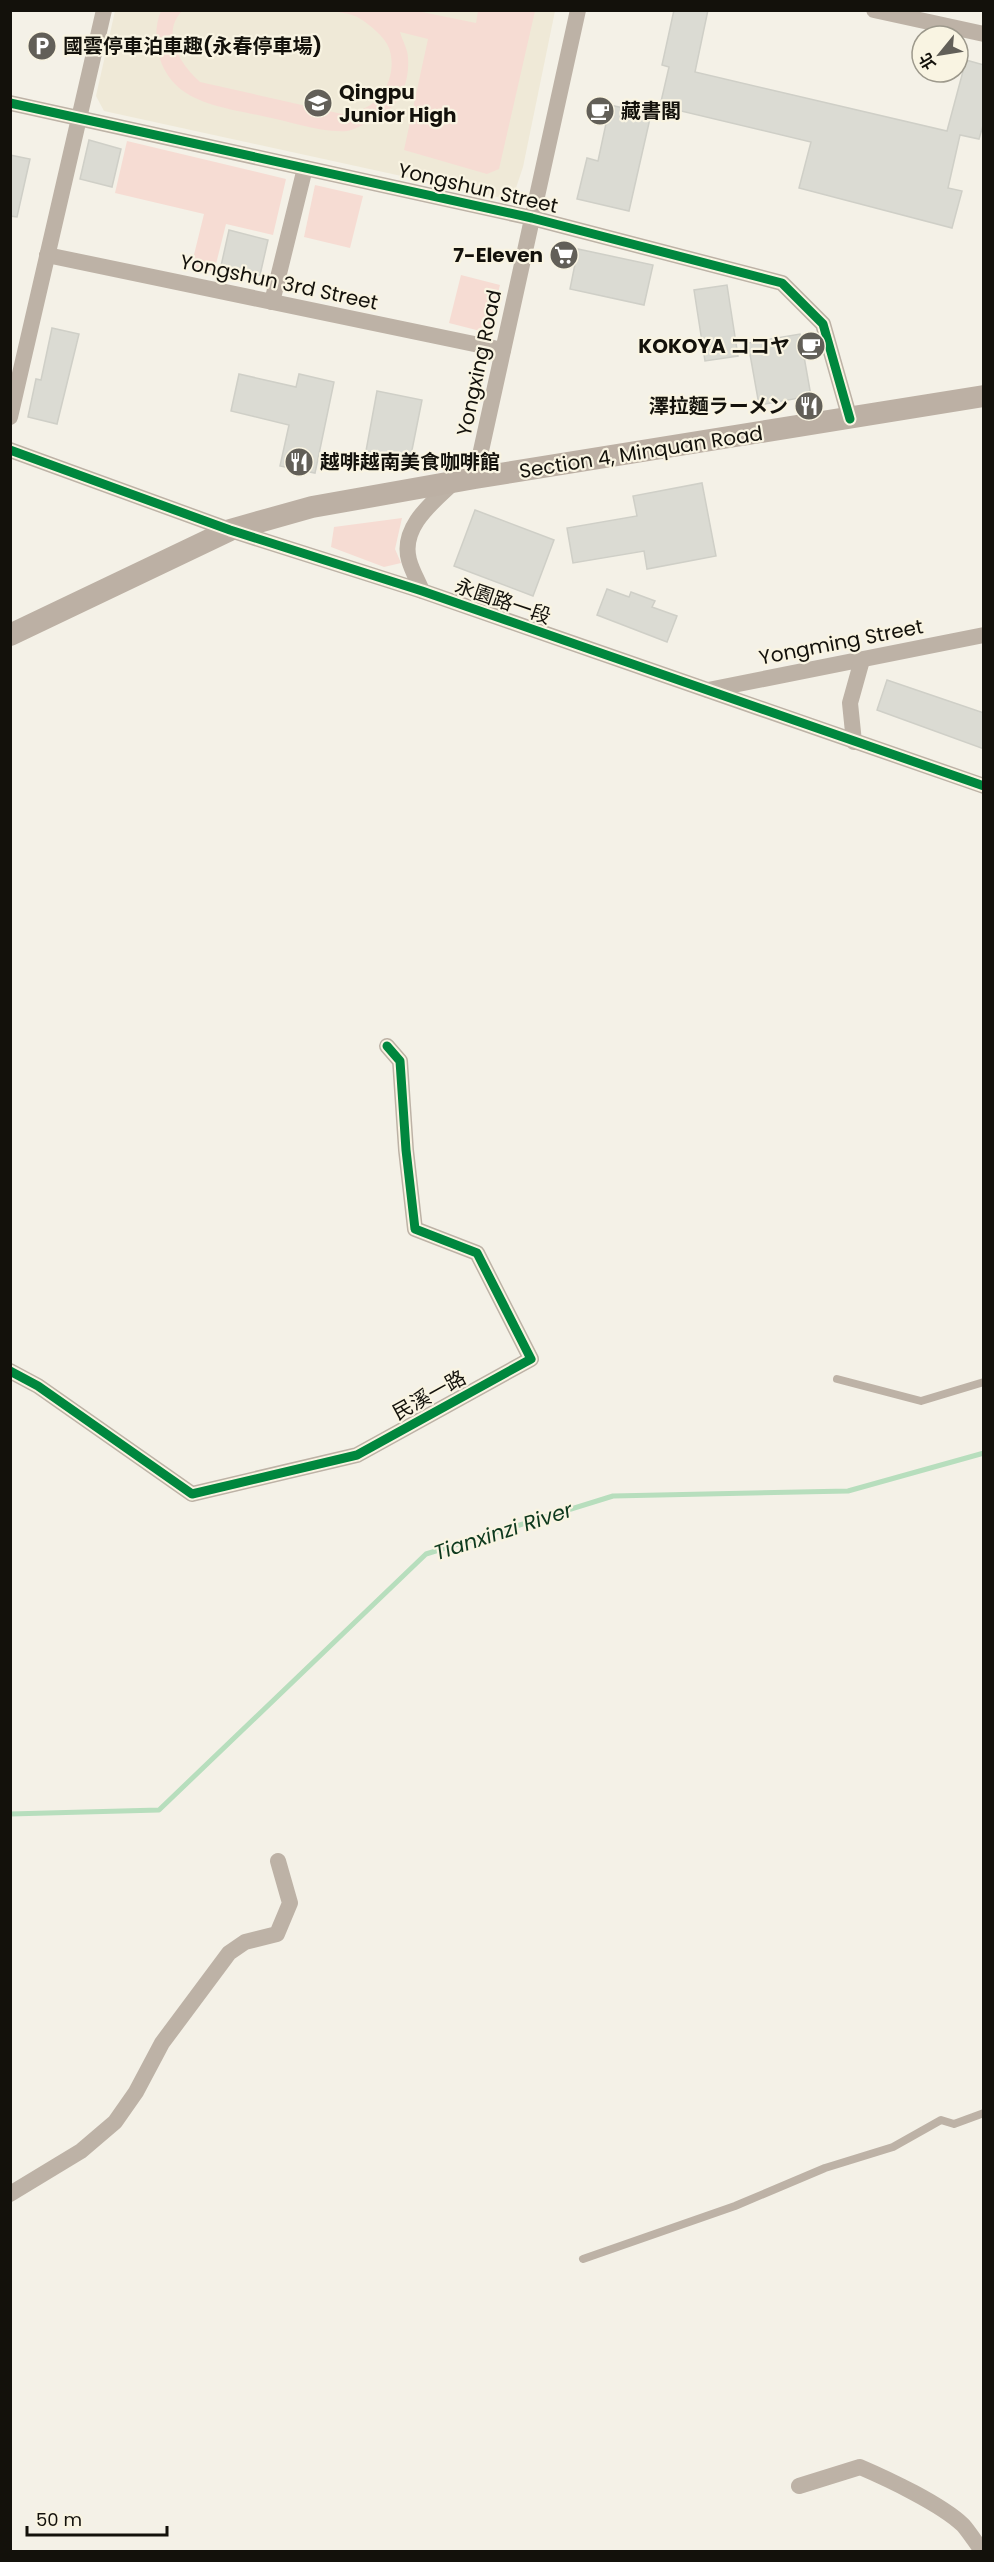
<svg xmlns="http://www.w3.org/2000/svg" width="994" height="2562" font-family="Poppins,'Noto Sans TC','Noto Sans JP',sans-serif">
  <rect width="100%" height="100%" fill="#f4f1e7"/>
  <path fill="#efe9d7" d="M115 11H555L523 167 514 194 502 198 104 111 96 96Z"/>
  <g fill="#f6dcd3">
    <path d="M161 11H182C160 34 181 65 200 82L342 114C349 112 358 112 365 108 386 98 397 71 389 48 385 37 369 24 359 18 351 13 337 12 327 11H417L476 23 478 11H535L499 169 487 174 404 150 428 39 400 32C402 40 408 49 408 58 410 87 396 111 369 122 362 125 354 130 347 131 320 133 289 121 262 116 235 110 197 105 177 86 157 68 151 34 161 11Z"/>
    <path d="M127 141 286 179 273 235 226 224 214 272 191 267 204 214 115 193Z"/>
    <path d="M315 185 363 196 350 248 304 237Z"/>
    <path d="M461 275 500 285 488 333 449 323Z"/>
    <path d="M402 518 395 549 401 563 384 567 331 547 334 527Z"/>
  </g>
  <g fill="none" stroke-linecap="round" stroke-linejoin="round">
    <path stroke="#b7debd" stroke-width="5" d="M10 1814 159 1810 426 1554 613 1496 848 1491 984 1453"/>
  </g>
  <g fill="#dbdbd3" stroke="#cfcfc7" stroke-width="1.5">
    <path d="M674 10H708L695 72 947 131 966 60 984 65V122L979 139 960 135 948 188 962 191 952 228 799 188 811 142 660 106 669 67 662 65Z"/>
    <path d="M610 105 651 114 629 211 577 199 587 158 598 161Z"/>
    <path d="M89 140 121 149 112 187 80 179Z"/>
    <path d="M10 155 30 159 17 217 10 216Z"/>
    <path d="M229 230 268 240 260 275 221 266Z"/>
    <path d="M578 249 653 265 644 305 570 289Z"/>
    <path d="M727 285 738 356 705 361 694 290Z"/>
    <path d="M52 328 79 334 57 424 28 417 36 379 41 380Z"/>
    <path d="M800 334 811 396 759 405 748 343Z"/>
    <path d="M239 374 296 387 299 374 334 382 315 473 280 466 289 425 231 411Z"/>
    <path d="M377 391 422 400 410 460 366 451Z"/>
    <path d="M702 483 716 556 647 569 644 551 573 563 567 528 637 516 633 496Z"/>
    <path d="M475 510 554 540 533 596 454 566Z"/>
    <path d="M607 589 629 597 631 592 655 601 652 607 677 616 667 642 597 615Z"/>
    <path d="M887 680 984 713V749L877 710Z"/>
  </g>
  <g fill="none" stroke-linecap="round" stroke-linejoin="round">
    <g stroke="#bdb2a6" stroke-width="8">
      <path d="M837 1379 921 1401 984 1382"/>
      <path d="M583 2259 735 2206 825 2168 893 2147 941 2120 954 2124 984 2113"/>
    </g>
    <g stroke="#bdb2a6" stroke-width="16">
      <path d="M874 10 984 34"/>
      <path d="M10 103 532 218 782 283 823 324 850 419"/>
      <path d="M47 255 503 350"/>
      <path d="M272 302 305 168"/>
      <path d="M10 417 104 10"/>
      <path d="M10 450 230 530 422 591 984 786"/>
      <path d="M475 478 578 10"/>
      <path d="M422 591C418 581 412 571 409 560 400 527 433 502 454 482"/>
      <path d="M708 690 984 635"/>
      <path d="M854 742 850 703 862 660"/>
      <path d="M10 1371 38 1386 192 1494 357 1455 531 1359 477 1253 415 1229 406 1150 400 1061 387 1046"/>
      <path d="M10 2194 81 2151 115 2122 136 2092 162 2043 229 1953 245 1942 277 1934 290 1903 278 1861"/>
      <path d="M799 2486 860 2467C888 2479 941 2504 963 2525 970 2533 976 2543 983 2552"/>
    </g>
    <path stroke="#bcb0a4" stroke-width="22" d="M10 635 230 530 312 507 475 478 984 396"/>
    <g stroke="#f9f4e2" stroke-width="13">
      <g id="cycleway">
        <path d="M10 103 532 218 782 283 823 324 850 419"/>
        <path d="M10 450 230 530 422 591 984 786"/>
        <path d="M10 1371 38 1386 192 1494 357 1455 531 1359 477 1253 415 1229 406 1150 400 1061 387 1046"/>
      </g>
    </g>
    <use href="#cycleway" stroke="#00873e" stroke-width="9"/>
  </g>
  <defs>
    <g id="parking-disc" transform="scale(1.5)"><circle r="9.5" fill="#625f58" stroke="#f9f4e2"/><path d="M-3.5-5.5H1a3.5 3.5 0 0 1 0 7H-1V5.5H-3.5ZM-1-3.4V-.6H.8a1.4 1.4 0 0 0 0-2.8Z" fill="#fff"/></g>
    <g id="school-disc" transform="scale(1.5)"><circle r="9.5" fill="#625f58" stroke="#f9f4e2"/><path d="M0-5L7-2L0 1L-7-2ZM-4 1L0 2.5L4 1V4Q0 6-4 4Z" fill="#fff"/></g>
    <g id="cafe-disc" transform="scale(1.5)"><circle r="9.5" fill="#625f58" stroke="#f9f4e2"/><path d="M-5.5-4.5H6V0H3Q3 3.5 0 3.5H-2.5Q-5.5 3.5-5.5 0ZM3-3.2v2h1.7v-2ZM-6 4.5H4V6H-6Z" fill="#fff"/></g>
    <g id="supermarket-disc" transform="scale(1.5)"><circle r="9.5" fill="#625f58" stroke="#f9f4e2"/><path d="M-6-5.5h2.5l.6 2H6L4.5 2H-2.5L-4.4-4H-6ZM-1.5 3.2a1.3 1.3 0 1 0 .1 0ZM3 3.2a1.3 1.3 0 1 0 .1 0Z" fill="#fff"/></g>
    <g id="restaurant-disc" transform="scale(1.5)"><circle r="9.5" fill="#625f58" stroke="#f9f4e2"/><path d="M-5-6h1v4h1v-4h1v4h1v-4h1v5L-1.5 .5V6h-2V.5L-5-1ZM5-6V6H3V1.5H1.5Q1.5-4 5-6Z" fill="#fff"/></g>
  </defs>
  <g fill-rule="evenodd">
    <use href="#parking-disc" x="42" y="46"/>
    <use href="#school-disc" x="318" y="103"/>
    <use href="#cafe-disc" x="600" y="111"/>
    <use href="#supermarket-disc" x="564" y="255"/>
    <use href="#cafe-disc" x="811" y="346"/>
    <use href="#restaurant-disc" x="809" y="406"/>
    <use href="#restaurant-disc" x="299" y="462"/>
  </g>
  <g text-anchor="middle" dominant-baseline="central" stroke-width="4.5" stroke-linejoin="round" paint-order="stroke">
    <g font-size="20" font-weight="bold" fill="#13110b" stroke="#f9f4e2" text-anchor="start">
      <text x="63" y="46">國雲停車泊車趣(永春停車場)</text>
      <text x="339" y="92">Qingpu<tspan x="339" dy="23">Junior High</tspan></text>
      <text x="621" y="111">藏書閣</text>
      <text x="543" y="255" text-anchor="end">7-Eleven</text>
      <text x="790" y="346" text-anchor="end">KOKOYA ココヤ</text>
      <text x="788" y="406" text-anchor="end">澤拉麵ラーメン</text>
      <text x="320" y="462">越啡越南美食咖啡館</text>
    </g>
    <g font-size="20" fill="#13110b" stroke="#f9f4e2">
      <text transform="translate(478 188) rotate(13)">Yongshun Street</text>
      <text transform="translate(279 282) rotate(12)">Yongshun 3rd Street</text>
      <text transform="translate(479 363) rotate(-78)">Yongxing Road</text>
      <text transform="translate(641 452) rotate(-9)">Section 4, Minquan Road</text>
      <text transform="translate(503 601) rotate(19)">永園路一段</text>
      <text transform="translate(841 642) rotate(-11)">Yongming Street</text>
      <text transform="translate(429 1395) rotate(-29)">民溪一路</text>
    </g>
    <g font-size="21" font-style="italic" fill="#0d391d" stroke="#f9f4e2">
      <text transform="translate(503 1531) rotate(-18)">Tianxinzi River</text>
    </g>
  </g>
  <rect width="994" height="2562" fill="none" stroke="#13110b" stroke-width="24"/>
  <g transform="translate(940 54) rotate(240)"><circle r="28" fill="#f9f4e2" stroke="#9d998c" stroke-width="1.5"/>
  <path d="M0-4.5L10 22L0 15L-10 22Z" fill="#625f58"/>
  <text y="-9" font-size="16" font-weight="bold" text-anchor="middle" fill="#13110b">北</text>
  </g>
  <path d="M27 2526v9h140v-9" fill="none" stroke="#13110b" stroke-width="3"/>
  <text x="36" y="2526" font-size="18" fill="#13110b" stroke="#f9f4e2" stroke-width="4.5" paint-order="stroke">50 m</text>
</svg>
